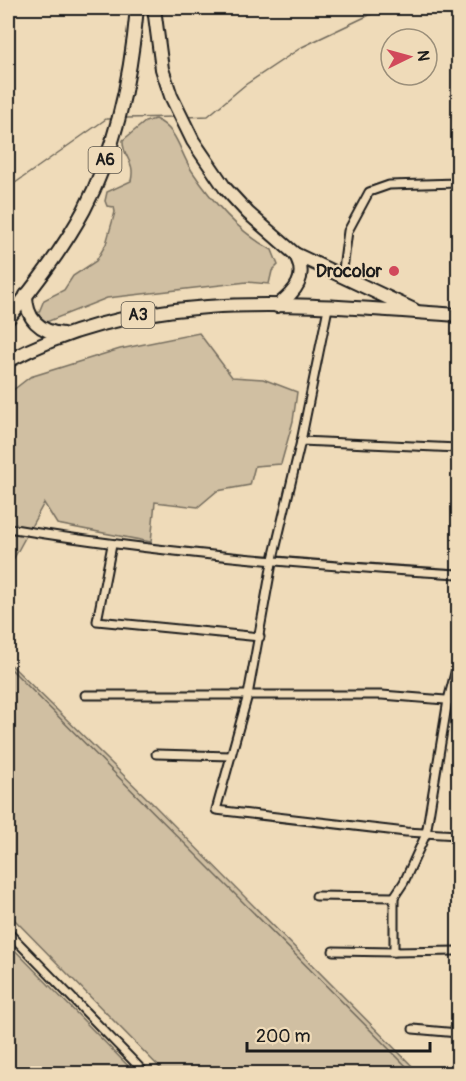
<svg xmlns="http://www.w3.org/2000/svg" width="466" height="1081" font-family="Pangolin,sans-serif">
  <rect width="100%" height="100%" fill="#efdbb9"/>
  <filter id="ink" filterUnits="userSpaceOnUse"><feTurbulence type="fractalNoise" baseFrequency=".0167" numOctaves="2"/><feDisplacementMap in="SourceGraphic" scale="12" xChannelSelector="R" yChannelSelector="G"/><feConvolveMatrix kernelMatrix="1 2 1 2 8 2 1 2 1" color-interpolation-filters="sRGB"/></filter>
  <g filter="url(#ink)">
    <g fill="#d0bfa2" stroke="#766e5f" stroke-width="1.5">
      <path d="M155 119C178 129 179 151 192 171 212 201 240 233 272 250L278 265 272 271 269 284 247 282 107 298 44 323 37 317 44 300 64 290 73 276 96 261 106 244 115 212 114 207 107 206 105 201 107 192 131 181C136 160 122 158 123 140L145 122Z"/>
      <path d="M199 333 232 377 263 379 297 392 293 421 281 464 255 466 250 485 217 491 198 507 155 502 151 542 57 524 44 503 8 569V394L30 377 120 349Z"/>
      <path d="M8 662 152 803 419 1073H165L8 913Z"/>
      <path d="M8 943 135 1073H8Z"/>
    </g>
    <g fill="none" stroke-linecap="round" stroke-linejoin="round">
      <g stroke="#6f685a" stroke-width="1.5">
        <path d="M186 117 208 116 245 85 302 47 384 8"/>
        <path d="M126 118 175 117"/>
        <path d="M8 188 106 119H112"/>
        <path d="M8 666 414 1074"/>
      </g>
      <g stroke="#1c1c1c" stroke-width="11">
        <g id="minor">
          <path d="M342 277 348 231 369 192 389 185 458 183"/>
          <path d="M301 441 328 308"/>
          <path d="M458 448 301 441 272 563 248 695 216 810 406 832 458 835"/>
          <path d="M8 528C157 553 307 565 458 574"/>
          <path d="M112 545 97 621 260 637"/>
          <path d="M458 661 448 700 426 834 404 882 394 897V952L458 951"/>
          <path d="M85 695H382L458 701"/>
          <path d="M156 754 231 756"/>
          <path d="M316 896 394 897"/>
          <path d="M8 932 146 1074"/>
          <path d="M333 951 394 952"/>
          <path d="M413 1029 458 1033"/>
        </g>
      </g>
      <g stroke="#1c1c1c" stroke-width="16">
        <g id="trunk">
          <path d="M154 8 162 69 171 96 193 141 225 188 248 213 295 254 414 310"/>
          <path d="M26 295C26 319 40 332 63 334"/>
          <path d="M277 306C295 292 309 277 295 254"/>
          <path d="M8 319C35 285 63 249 84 210 117 147 131 77 137 8"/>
          <path d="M8 361C147 285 306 305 458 315"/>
        </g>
      </g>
      <use href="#minor" stroke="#efdbb9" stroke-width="7"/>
      <use href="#trunk" stroke="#efdbb9" stroke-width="12"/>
    </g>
  </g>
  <circle fill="#d1495b" stroke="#efdbb9" stroke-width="2" cx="394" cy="271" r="6"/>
  <g text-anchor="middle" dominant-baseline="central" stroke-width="4.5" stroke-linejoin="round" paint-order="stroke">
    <g fill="#efdbb9" stroke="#5b554b" stroke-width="1.5">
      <rect x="88.5" y="147" width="33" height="26" rx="4.5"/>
      <rect x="121.5" y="302" width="33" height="26" rx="4.5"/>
    </g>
    <g font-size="16" font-weight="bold" fill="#1c1c1c">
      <text x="105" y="160">A6</text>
      <text x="138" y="315">A3</text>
    </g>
    <g font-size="18" font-weight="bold" fill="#1c1c1c" stroke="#efdbb9" text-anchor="end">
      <text x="382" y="271">Drocolor</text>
    </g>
  </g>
  <rect width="466" height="1081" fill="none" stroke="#efdbb9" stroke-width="30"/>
  <rect x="15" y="15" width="436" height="1051" fill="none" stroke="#1c1c1c" stroke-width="2" filter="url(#ink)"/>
  <g transform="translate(409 57) rotate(85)"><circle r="28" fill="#efdbb9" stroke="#9b8f7a" stroke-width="1.5"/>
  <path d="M0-4.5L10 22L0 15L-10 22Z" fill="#d1495b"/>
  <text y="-9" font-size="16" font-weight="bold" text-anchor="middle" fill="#1c1c1c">N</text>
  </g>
  <path d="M247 1042v9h183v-9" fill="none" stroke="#1c1c1c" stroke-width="3"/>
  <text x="256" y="1042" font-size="18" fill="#1c1c1c" stroke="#efdbb9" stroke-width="4.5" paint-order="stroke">200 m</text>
</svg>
